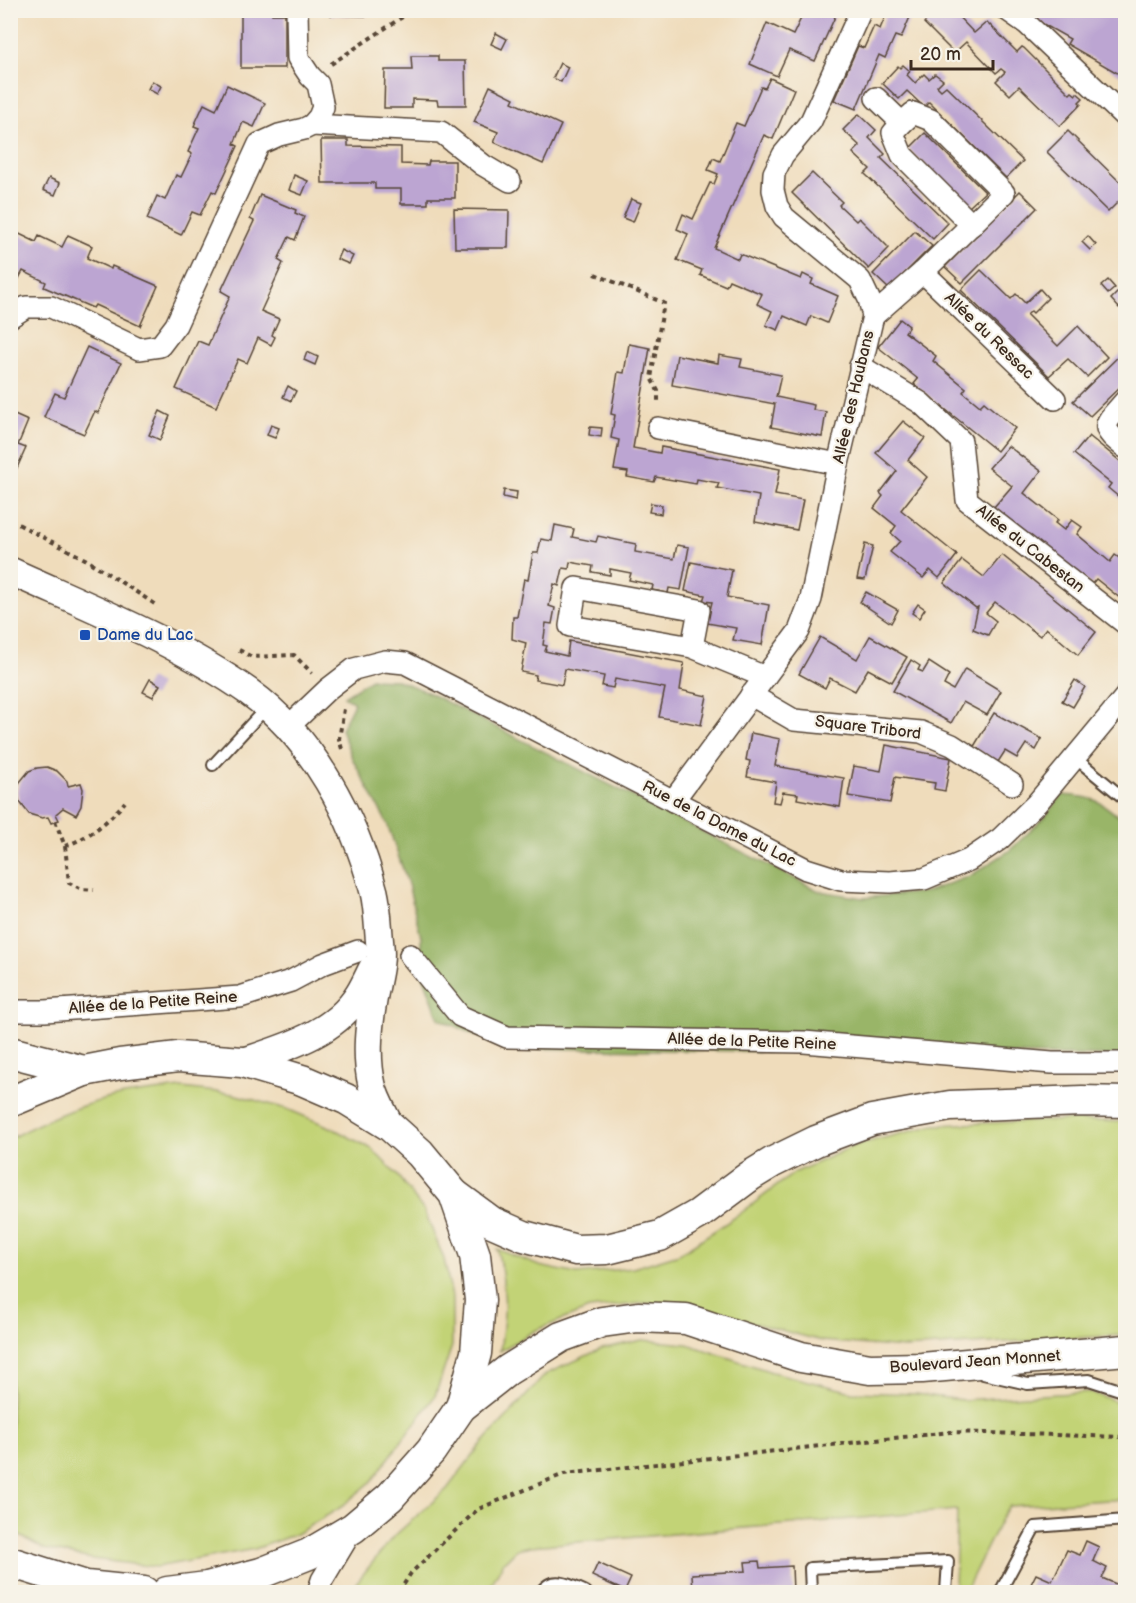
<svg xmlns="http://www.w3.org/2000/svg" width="1136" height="1603" font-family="'Balsamiq Sans',sans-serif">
  <rect width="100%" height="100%" fill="#f7f3e8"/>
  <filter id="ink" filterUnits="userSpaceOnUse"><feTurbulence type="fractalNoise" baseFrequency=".0167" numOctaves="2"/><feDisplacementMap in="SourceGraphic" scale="12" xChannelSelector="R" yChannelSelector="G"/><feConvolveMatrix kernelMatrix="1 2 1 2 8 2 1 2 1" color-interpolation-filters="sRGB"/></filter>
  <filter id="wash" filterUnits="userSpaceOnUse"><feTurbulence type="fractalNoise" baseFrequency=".008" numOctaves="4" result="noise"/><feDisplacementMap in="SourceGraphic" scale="24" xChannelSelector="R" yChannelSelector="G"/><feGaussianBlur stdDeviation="1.35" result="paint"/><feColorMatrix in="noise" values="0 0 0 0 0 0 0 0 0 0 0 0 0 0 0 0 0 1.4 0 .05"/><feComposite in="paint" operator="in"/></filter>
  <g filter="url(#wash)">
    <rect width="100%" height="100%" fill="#efdcbb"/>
    <g fill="#c2d376" stroke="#7e7e4a" stroke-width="1.5">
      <path d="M182 1088 233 1094 287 1109 332 1128 372 1149 397 1175 425 1212 444 1259 452 1297V1346L435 1396 372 1481 340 1508 296 1534 255 1549 156 1567 92 1559 44 1549 11 1531V1138C46 1119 85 1102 125 1095 144 1092 163 1090 182 1088Z"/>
      <path d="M1071 1120 1125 1122V1335L904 1348 822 1341 693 1307 644 1303 589 1309 534 1331 500 1351C506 1310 507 1290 497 1249L539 1266 577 1274 633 1268 679 1254 737 1216 794 1173 856 1145 935 1125Z"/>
      <path d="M642 1340 687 1344 772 1372 852 1392 916 1394 962 1400 1089 1392 1125 1404V1499L1009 1506 1003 1515 965 1592H955L957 1510 531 1546 517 1549 504 1562 487 1592H349L392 1538 447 1489 479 1447 546 1374 601 1349Z"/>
    </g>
    <path fill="#99b567" stroke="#6a7042" stroke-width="1.5" d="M371 679 397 680 425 691 819 891 863 898 926 892 970 876 1009 851 1045 817 1062 795C1097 797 1099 800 1125 822V1056L505 1048 439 1019 421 969V937L408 884 387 823 352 758 341 729 354 703 344 696Z"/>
    <g id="blocks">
      <g fill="#bca5d2">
        <path d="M235 10H272V14H285V68H241V15H235Z"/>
        <path d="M330 10H368V16L330 15Z"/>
        <path d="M789 10H838L815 61 789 50 777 76 750 64 767 23 793 35 802 16Z"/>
        <path d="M888 10H913L901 38 895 36 885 58 879 55 856 109 834 100 858 46 864 48 874 26 880 29Z"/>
        <path d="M936 10H952L974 33 987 22 1017 52 1022 47 1024 48 1070 94 1072 92 1076 95 1077 93 1083 98 1079 102 1081 104 1060 126 1019 86 1010 95 996 81 1005 72 1001 69 996 73 966 42 954 53 924 23Z"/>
        <path d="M1041 10H1120L1126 14V78L1067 44 1070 39 1036 20Z"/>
        <path d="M496 33 507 39 502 49 491 44Z"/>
        <path d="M411 56H438V61H465L466 105H438L437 100 412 99V108H384L385 70H412Z"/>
        <path d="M560 63 568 67 561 82 553 78Z"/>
        <path d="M903 65 910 71 907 75 915 83 924 74 929 79 935 74 943 80 937 86 941 90 946 86 1023 161 1006 178 929 102 924 107 907 91 899 99 882 83 898 66 900 68Z"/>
        <path d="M770 78 794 89 773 139 764 135 714 248 738 259 740 254 801 279 803 274 813 279 811 284 838 296 827 323 811 316 807 326 784 316 778 330 766 325 772 311 757 304 762 294 729 280 726 286 700 275 702 270 677 260 688 234 677 229 683 214 693 219 710 183 714 184 718 174 708 170 713 158 720 161 736 123 744 126 761 87 765 88Z"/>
        <path d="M152 81 161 86 157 94 148 89Z"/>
        <path d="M227 85 265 103 254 127 243 122 234 144 238 146 216 193 212 191 200 215 192 212 181 235 147 219 157 196 165 200 176 175 181 177 192 154 188 152 199 128 194 126 204 104 216 110Z"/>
        <path d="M490 86 514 98 512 102 561 125 543 164 494 142 498 132 474 122Z"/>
        <path d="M859 114 876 130 869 138 885 154 881 158 948 223 933 239 865 174 870 169 853 153 860 146 843 130Z"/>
        <path d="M1068 131 1126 188V194L1108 212 1047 152Z"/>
        <path d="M925 133 985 192 968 208 909 149Z"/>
        <path d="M321 140H348V146L401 147V164L428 165 429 161H455V198H428V204H401V189H375V183H322Z"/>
        <path d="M812 173 842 202 839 205 856 221 859 218 889 248 869 269 792 193Z"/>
        <path d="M294 175 308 181 302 195 289 190Z"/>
        <path d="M49 178 60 183 55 195 43 190Z"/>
        <path d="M1020 191 1037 208 962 283 945 267Z"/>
        <path d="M260 195 296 210 295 213 304 217 295 240 289 237 278 260 283 263 261 311 279 319 272 335 275 337 271 345 258 338 247 363 238 359 216 407 176 389 198 341 208 345 230 296 221 291 254 221 250 219Z"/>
        <path d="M631 199 641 203 633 222 623 218Z"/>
        <path d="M454 209 509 210 508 248H455Z"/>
        <path d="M11 230 36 242 39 236 62 247 68 235 92 246 87 258 111 269 112 266 158 286 140 326 95 305 93 308 44 287 46 282 23 271 17 282 10 279Z"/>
        <path d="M915 231 932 246 889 289 873 274Z"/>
        <path d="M1088 236 1096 245 1090 250 1082 242Z"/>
        <path d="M341 250 353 256 349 264 337 259Z"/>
        <path d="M981 270 1011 299 1016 294 1025 303 1040 289 1048 298 1033 313 1031 311 1027 315 1058 346 1078 326 1107 357 1087 377 1068 359 1049 376 961 290Z"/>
        <path d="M1108 280 1115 288 1108 294 1101 286Z"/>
        <path d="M1119 291 1126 297V301L1119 308 1111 299Z"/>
        <path d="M900 319 909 326 905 332 936 356 933 361 966 388 963 392 980 406 984 402 1015 428 997 451 914 384 918 379 878 347Z"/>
        <path d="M629 344 650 348 633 448 660 453 661 447 780 469 775 495 803 500 797 530 755 522 759 496 717 488 719 483 697 479 696 484 656 477 654 482 627 477 628 472 614 470 619 440 611 438 615 415 611 414 618 372 624 373Z"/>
        <path d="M87 347 121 363 98 413 95 411 84 434 44 417 55 393 64 397Z"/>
        <path d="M1126 349V381L1090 416 1073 401Z"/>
        <path d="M307 352 318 357 315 365 304 360Z"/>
        <path d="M677 355 718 363 719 355 742 359 740 367 781 375 776 397 814 405 813 410 826 412 822 437 771 427 775 404 672 385Z"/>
        <path d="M288 386 296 391 291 401 283 397Z"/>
        <path d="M160 411 170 416 160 440 149 435Z"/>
        <path d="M10 413 28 421 18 445 26 448 16 470 10 468Z"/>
        <path d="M903 421 925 438 908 460 927 477 901 510 957 555 939 578 930 570 923 578 890 552 900 541 891 533 896 526 874 508 883 496 880 493 897 471 876 453Z"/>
        <path d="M271 425 279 428 275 438 267 435Z"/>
        <path d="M590 427 602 428 601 437 589 435Z"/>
        <path d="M1089 436 1126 466 1123 470 1126 472V503L1108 488 1111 484 1074 454Z"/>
        <path d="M1008 446 1041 471 1024 493 1058 520 1055 523 1064 530 1072 520 1082 527 1077 534 1110 562 1115 555 1126 563V603L1096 579 1091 585 994 507 1012 486 989 468Z"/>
        <path d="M504 490 517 492 516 500 503 497Z"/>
        <path d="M651 503 662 505 661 514 649 512Z"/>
        <path d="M555 525 574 529 572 537 596 542 598 536 636 544 635 552 674 559 677 545 689 547 681 590 669 588 668 593 652 590 653 585 629 580 631 573 610 569V575L592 572 593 566 570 562 569 569 563 568 559 586 554 584 549 606 555 608 552 624 546 623 543 645 547 646 545 651 567 656 569 641 684 663 680 690 707 696 701 725 659 717 665 688 615 679 613 688 602 686 604 676 565 669 562 685 535 680 536 675 521 672 526 643 512 639 513 617H517L524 579 528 580 533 553H538L541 539 552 541Z"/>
        <path d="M865 544 873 546 865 580 857 579Z"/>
        <path d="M1002 555 1096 632 1078 655 1046 628 1040 636 995 602 986 613 996 621 988 635 973 629 978 607 976 608 944 583 962 560 984 577Z"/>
        <path d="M691 562 732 570 727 597 769 605 762 645 733 640 736 628 707 623 712 602 703 601 705 595 685 591Z"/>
        <path d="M866 592 898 610 891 623 860 602Z"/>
        <path d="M918 604 925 609 919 618 912 613Z"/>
        <path d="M870 636 907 657 892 682 868 669 855 691 830 678 825 688 799 674 820 637 857 659Z"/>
        <path d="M911 660 920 666 918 670 923 672 929 662 949 675 944 685 953 690 965 669 1001 691 987 715 963 702 951 723 893 691Z"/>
        <path d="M150 679 160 685 153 697 143 692Z"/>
        <path d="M1075 680 1085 687 1073 707 1062 701Z"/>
        <path d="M994 713 1042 739 1036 750 1026 744 1017 758 1005 751 998 762 973 748Z"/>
        <path d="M751 733 780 739 775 766 844 778 840 807 797 799 798 794 783 792 780 803 773 802 776 782 747 777 750 761 746 760Z"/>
        <path d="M886 745 951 758 945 791 934 789 935 783 895 777 890 803 848 796 854 766 881 771Z"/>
        <path d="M47 767 57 771 67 781 68 786 81 783 83 789 81 806 76 815 63 808 56 814 59 820 51 823 48 817 42 818 29 814 19 801 17 791 19 783 29 771 37 768Z"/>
        <path d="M1086 1541 1099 1547 1093 1561 1107 1568 1102 1578 1123 1587 1126 1583V1592H1027L1036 1574 1052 1581 1067 1550 1080 1555Z"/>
        <path d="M759 1561 760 1568 792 1566 793 1592H693L692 1574 746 1571 745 1562Z"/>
        <path d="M598 1563 631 1578 625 1591 592 1576Z"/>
      </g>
    </g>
  </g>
  <g filter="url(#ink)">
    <use href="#blocks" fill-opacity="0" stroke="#564536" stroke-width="1.5"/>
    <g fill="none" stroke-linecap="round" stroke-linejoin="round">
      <g stroke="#564536" stroke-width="14">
        <g id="service">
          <path d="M1074 757 1126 800"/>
          <path d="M213 765 266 708"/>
          <path d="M983 1374 1028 1384 1089 1380 1126 1392"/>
          <path d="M541 1592C552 1574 571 1585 586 1592"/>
          <path d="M811 1592 810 1568 948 1561 946 1592"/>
          <path d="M1000 1592 1035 1527 1126 1520"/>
        </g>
      </g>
      <g stroke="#564536" stroke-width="24">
        <g id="minor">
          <path d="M1007 10 1027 24 1126 118"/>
          <path d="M902 123 893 133 902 155 972 225"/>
          <path d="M312 125 441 132 483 165 510 181"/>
          <path d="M923 272 1055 399"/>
          <path d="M873 316 923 272 1004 193 931 120 913 113 902 123 876 98"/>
          <path d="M10 317 26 307H51L139 349 160 346 176 325 259 144 279 135 304 129 312 125 319 117 323 107 318 84 310 76 298 58 297 10"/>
          <path d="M860 366 921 403 961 441 967 500 1126 624"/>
          <path d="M1126 400C1104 425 1097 426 1126 448"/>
          <path d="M658 428 838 464"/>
          <path d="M692 647 699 610 576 588 570 626 692 647 765 677"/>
          <path d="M751 695 794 720 921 732 952 745 1012 784"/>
          <path d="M288 727 328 689 354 669 385 661 405 663 806 869 841 880 890 882 924 879 969 860 1000 839 1037 803 1126 696"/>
          <path d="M673 801 799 631 811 599 838 464 873 316 869 299 860 280 784 217 777 206 773 190 774 173 783 155 811 121 861 10"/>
          <path d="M410 955 460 1016 507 1037 804 1042 1052 1063H1126"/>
          <path d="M10 1009 15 1011H45L240 997 291 981 323 964 358 951"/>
          <path d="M318 1592 322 1580 352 1530"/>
        </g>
      </g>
      <g stroke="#564536" stroke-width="30">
        <g id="tertiary">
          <path d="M10 571C89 607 178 642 249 692 313 738 354 817 374 892 378 909 378 928 380 946 382 962 377 979 374 995 369 1024 365 1056 372 1085 375 1099 384 1113 390 1126"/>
          <path d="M242 1062C284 1048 335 1034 359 994 364 986 368 977 372 969"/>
        </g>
      </g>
      <g stroke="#564536" stroke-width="33">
        <g id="secondary">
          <path d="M10 1052 84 1071"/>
          <path d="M10 1102 84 1071 120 1064 178 1057 242 1062 302 1080 346 1099 390 1126 420 1153 454 1194 475 1255 480 1300 476 1353 461 1407 431 1451 390 1497 353 1528 309 1554 261 1573 207 1587 167 1592"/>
          <path d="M454 1194 492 1222 524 1236 576 1250 607 1249 660 1236 699 1214 750 1176 773 1162 816 1141 872 1120 950 1106 1082 1101 1126 1102"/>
          <path d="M461 1407 508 1370 561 1337 602 1322 638 1317 686 1319 801 1357 870 1369 922 1368 1126 1350"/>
          <path d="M10 1562 86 1586 144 1592"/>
        </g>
      </g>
      <g stroke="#564536" stroke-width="4" stroke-dasharray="4.5 4.5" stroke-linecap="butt">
        <path d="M331 64 413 10"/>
        <path d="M595 274 664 303 651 378 658 391V405"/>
        <path d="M10 524 16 523 85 559 158 606"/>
        <path d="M239 650 252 657 294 655 312 673"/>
        <path d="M342 749 339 739 344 709"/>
        <path d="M55 821 65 846 69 883 82 889 94 890"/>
        <path d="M65 846C90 837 108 822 125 802"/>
        <path d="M399 1592 411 1573 478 1509 564 1474 950 1432 1126 1437"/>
      </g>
      <use href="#service" stroke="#fff" stroke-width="10"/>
      <use href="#minor" stroke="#fff" stroke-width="21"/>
      <use href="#tertiary" stroke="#fff" stroke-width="27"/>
      <use href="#secondary" stroke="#fff" stroke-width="30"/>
    </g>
  </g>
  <rect fill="#1a4fb4" stroke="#f7f3e8" stroke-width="2" x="79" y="629" width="12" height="12" rx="3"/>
  <g text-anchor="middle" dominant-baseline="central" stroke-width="4.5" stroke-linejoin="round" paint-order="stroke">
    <g font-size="16" fill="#3b2a1e" stroke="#f7f3e8">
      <text transform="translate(989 336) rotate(44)">Allée du Ressac</text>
      <text transform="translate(854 397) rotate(-77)">Allée des Haubans</text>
      <text transform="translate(1030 549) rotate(38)">Allée du Cabestan</text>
      <text transform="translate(868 728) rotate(7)">Square Tribord</text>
      <text transform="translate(719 824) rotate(27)">Rue de la Dame du Lac</text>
      <text transform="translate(153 1003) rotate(-4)">Allée de la Petite Reine</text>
      <text transform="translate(752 1042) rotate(2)">Allée de la Petite Reine</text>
      <text transform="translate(975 1362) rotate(-4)">Boulevard Jean Monnet</text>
    </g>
    <g font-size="16" fill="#164399" stroke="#f7f3e8" text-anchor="start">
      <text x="97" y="635">Dame du Lac</text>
    </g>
  </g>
  <rect width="1136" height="1603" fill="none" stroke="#f7f3e8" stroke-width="36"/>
  <path d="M911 60v9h82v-9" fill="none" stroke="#3b2a1e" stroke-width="3"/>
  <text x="920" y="60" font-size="18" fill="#3b2a1e" stroke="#f7f3e8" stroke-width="4.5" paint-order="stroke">20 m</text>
</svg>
